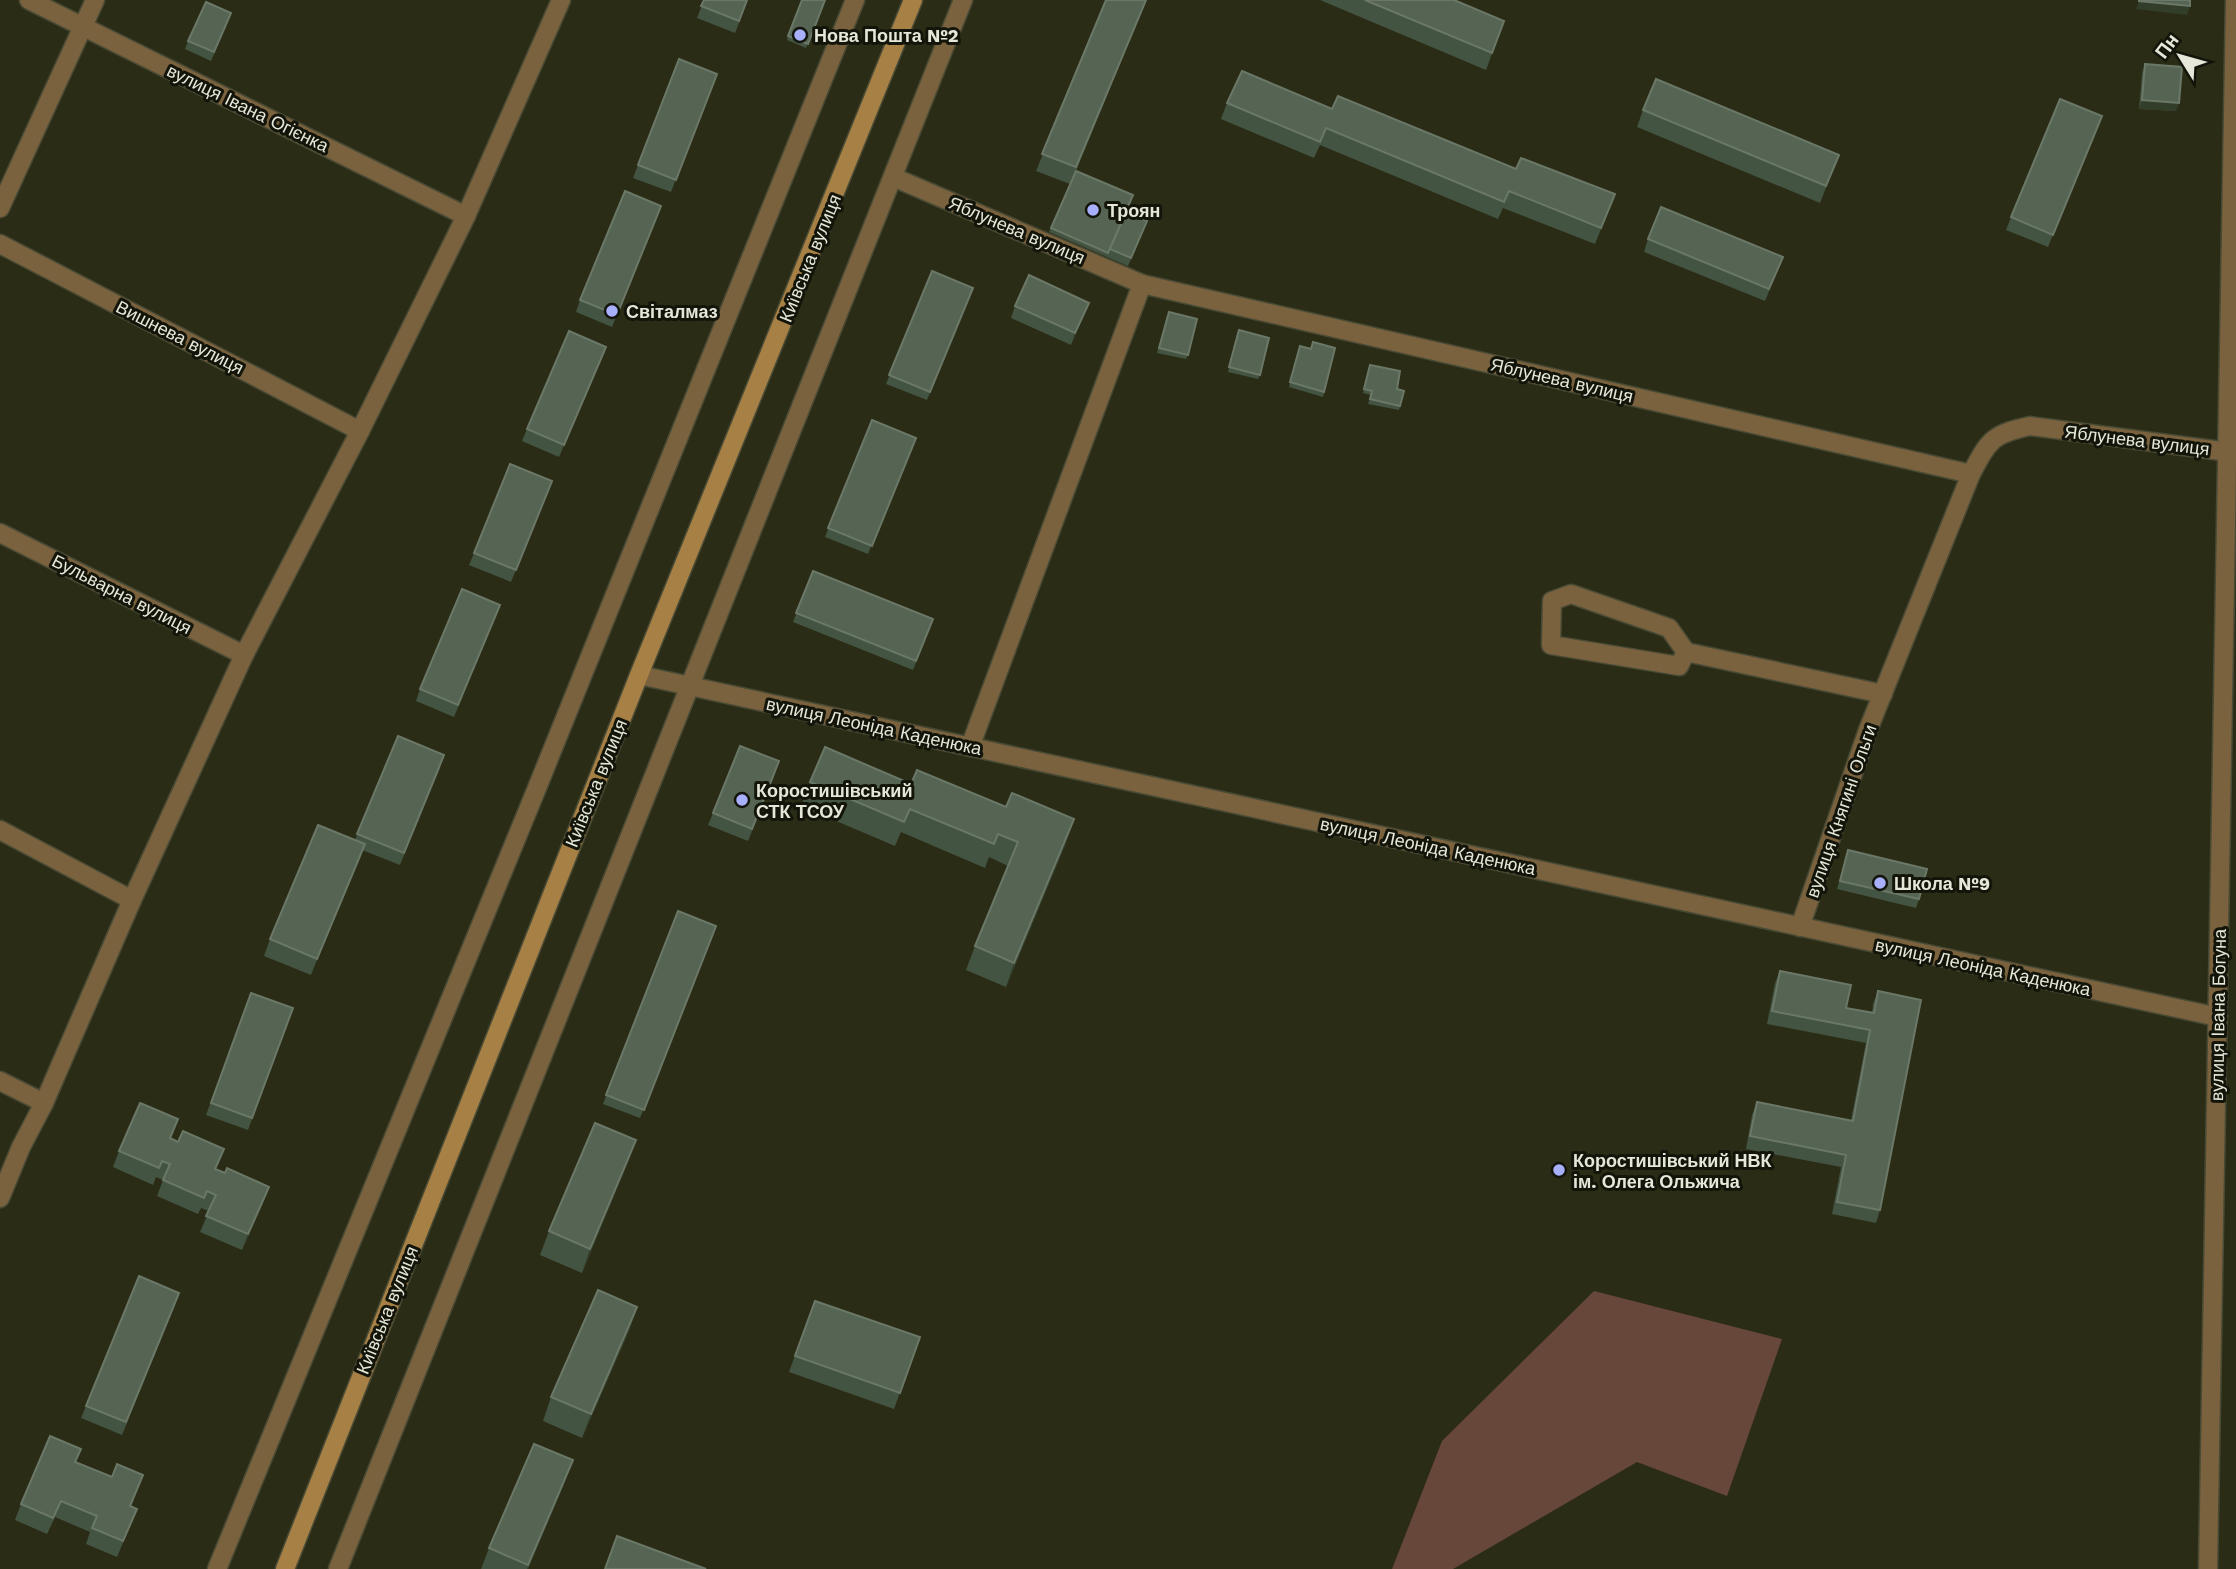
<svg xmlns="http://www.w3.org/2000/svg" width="2236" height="1569" font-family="'Work Sans',sans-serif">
  <rect width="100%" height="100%" fill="#2b2c16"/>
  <path fill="#66473a" d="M1594 1291 1782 1339 1727 1496 1637 1462 1453 1569H1392L1442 1441Z"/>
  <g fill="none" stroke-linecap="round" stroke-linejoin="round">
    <g stroke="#494a35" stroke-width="21">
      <g id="minor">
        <path d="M29 0 466 216"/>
        <path d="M893 177 1142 284 1971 474"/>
        <path d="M0 208 95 0"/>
        <path d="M0 244 360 431"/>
        <path d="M0 533 244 655"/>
        <path d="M1686 652 1679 666 1551 645 1552 601 1571 594 1669 628 1686 652 1883 694"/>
        <path d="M639 675 2218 1017"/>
        <path d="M970 747 1142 284"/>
        <path d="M0 830 132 900"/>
        <path d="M1800 927 1868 730 1971 474C1989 440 1992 434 2030 426L2229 452"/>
        <path d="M0 1081 44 1103"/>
        <path d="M0 1198 21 1147 44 1103 132 900 244 655 360 431 466 216 561 0"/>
        <path d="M217 1569 539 783 855 0"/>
        <path d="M338 1569 963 0"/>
        <path d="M2208 1569 2235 0"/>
      </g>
    </g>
    <g stroke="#494a35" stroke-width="21">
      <path id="secondary" d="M285 1569 639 675 913 0"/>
    </g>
    <use href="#minor" stroke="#79623d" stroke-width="18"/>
    <use href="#secondary" stroke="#a68044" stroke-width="18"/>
  </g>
  <g fill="#435442">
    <path d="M704 0H748L735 33 697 18Z"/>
    <path d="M825 0 806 48 787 40 788 36Z"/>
    <path d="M1106 0H1146L1076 171 1126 212 1144 229 1128 266 1049 232 1070 184 1036 171Z"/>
    <path d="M1320 0H1454L1504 21 1486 70Z"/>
    <path d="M228 22 211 61 185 49 188 41Z"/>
    <path d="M679 59 717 74 671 192 633 178Z"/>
    <path d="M2145 64 2176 111 2139 109 2142 73Z"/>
    <path d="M1227 103 1332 109 1516 169 1615 194 1595 244 1503 208 1498 219 1320 145 1314 158 1221 119Z"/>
    <path d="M1643 110 1839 155 1820 203 1637 127Z"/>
    <path d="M2102 116 2048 247 2006 230 2011 217Z"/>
    <path d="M656 218 612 327 576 312 580 300Z"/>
    <path d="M1648 239 1778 269 1765 301 1644 252Z"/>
    <path d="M932 271 973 288 927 400 886 384Z"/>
    <path d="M1015 306 1084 315 1071 345 1011 318Z"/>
    <path d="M1167 316 1188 355 1186 359 1157 353Z"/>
    <path d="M1237 334 1260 375 1258 379 1228 372Z"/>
    <path d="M1310 349 1324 392 1323 397 1289 387 1298 350Z"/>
    <path d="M601 359 559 457 522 441 527 429Z"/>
    <path d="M1369 369 1397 389 1400 406 1399 410 1368 404 1371 395 1363 393Z"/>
    <path d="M872 420 916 438 868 554 825 537Z"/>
    <path d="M552 481 511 582 469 565 474 553Z"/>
    <path d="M813 571 933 619 913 670 793 622Z"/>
    <path d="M500 605 454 717 416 701 420 689Z"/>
    <path d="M398 736 440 768 400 865 362 850 311 975 264 956 270 939 355 840Z"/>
    <path d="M775 774 748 841 708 825 713 813Z"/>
    <path d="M810 782 911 784 1066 843 1006 987 966 970 975 946 1008 866 989 857 985 868 901 832 895 846 801 806Z"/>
    <path d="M1848 850 1919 899 1916 908 1837 889Z"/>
    <path d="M678 911 716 926 640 1118 603 1104Z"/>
    <path d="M1780 971 1846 1008 1872 1013 1873 1004 1878 991 1880 1210 1876 1223 1832 1214 1841 1167 1746 1149 1752 1115 1757 1102 1851 1120 1866 1043 1767 1024 1775 983Z"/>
    <path d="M251 993 293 1008 248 1130 206 1115Z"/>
    <path d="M171 1139 216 1170 263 1203 242 1250 200 1232 209 1211 201 1208 198 1214 157 1196 163 1180 156 1177 153 1185 113 1167 119 1151Z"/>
    <path d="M636 1140 627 1164 582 1273 540 1255 549 1231Z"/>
    <path d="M815 1301 920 1337 894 1409 789 1372Z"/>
    <path d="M175 1305 122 1435 81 1418 86 1406Z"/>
    <path d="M637 1307 629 1331 582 1438 543 1421 551 1397Z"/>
    <path d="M76 1462 112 1477 143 1475 131 1506 137 1509 117 1557 86 1544 90 1532 55 1517 47 1534 15 1520 21 1504Z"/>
    <path d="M564 1484 528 1569H481L489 1548Z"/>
  </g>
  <g fill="#323d2a">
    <path d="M2139 1 2190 6 2187 15 2136 9Z"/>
    <path d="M2142 100 2179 103 2176 111 2139 109Z"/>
    <path d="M1089 303 1084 315 1071 345 1075 333Z"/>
    <path d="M1074 819 1066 843 1006 987 1014 963Z"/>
    <path d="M365 844 359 860 311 975 317 959Z"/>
    <path d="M636 1140 627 1164 582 1273 590 1249Z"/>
    <path d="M269 1187 263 1203 242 1250 248 1234Z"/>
    <path d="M637 1307 629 1331 582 1438 591 1414Z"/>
    <path d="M573 1460 564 1484 528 1569H527Z"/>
  </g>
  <g fill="#556453" stroke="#6b7868" stroke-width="2">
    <path d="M704 0H747L739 21 701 6Z"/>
    <path d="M802 0H825L808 44 788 36Z"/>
    <path d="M1106 0H1146L1076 167 1042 154Z"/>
    <path d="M1365 0H1454L1504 21 1492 53Z"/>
    <path d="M2139 0H2190V6L2139 1Z"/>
    <path d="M206 2 231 13 214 52 188 41Z"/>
    <path d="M679 59 717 74 676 180 638 165Z"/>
    <path d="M2145 64 2182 67 2179 103 2142 100Z"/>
    <path d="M1242 71 1332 109 1338 96 1516 169 1521 158 1615 194 1601 228 1509 191 1504 202 1326 128 1320 142 1227 103Z"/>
    <path d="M1656 79 1839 155 1826 186 1643 110Z"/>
    <path d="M2060 99 2102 116 2053 235 2011 217Z"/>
    <path d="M1076 171 1133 195 1108 253 1051 228Z"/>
    <path d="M625 191 661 206 617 315 580 300Z"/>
    <path d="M1661 207 1783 257 1769 289 1648 239Z"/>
    <path d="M1126 212 1147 221 1131 258 1110 249Z"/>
    <path d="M932 271 973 288 930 392 889 375Z"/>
    <path d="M1029 275 1089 303 1075 333 1015 306Z"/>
    <path d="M1169 312 1197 319 1188 355 1159 348Z"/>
    <path d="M1239 330 1269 338 1260 375 1229 367Z"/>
    <path d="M569 331 606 347 564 445 527 429Z"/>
    <path d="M1313 342 1335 348 1324 392 1290 382 1300 346 1311 349Z"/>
    <path d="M1370 365 1400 371 1397 389 1404 391 1400 406 1370 399 1372 391 1364 389Z"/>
    <path d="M872 420 916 438 872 546 828 528Z"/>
    <path d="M510 464 552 481 516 570 474 553Z"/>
    <path d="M813 571 933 619 916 661 796 613Z"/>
    <path d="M462 589 500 605 458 705 420 689Z"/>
    <path d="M398 736 444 755 404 853 357 834Z"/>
    <path d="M740 746 779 761 752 829 713 813Z"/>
    <path d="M825 747 911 784 917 770 1006 807 1012 793 1074 819 1014 963 975 946 1018 842 998 834 994 844 910 809 904 822 810 782Z"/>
    <path d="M318 825 365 844 317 959 270 939Z"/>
    <path d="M1848 850 1927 869 1919 899 1840 881Z"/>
    <path d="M678 911 716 926 644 1110 606 1095Z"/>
    <path d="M1780 971 1851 985 1846 1008 1874 1013 1878 991 1921 1000 1880 1210 1837 1202 1846 1155 1750 1136 1757 1102 1853 1121 1870 1030 1772 1011Z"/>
    <path d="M251 993 293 1008 252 1118 211 1103Z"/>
    <path d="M140 1103 178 1119 170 1138 178 1142 183 1131 224 1149 215 1169 225 1173 227 1168 269 1187 248 1234 206 1216 216 1195 207 1191 204 1198 163 1180 170 1164 162 1161 159 1168 119 1151Z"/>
    <path d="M595 1123 636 1140 590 1249 549 1231Z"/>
    <path d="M139 1276 179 1293 126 1422 86 1406Z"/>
    <path d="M598 1290 637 1307 591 1414 551 1397Z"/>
    <path d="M815 1301 920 1337 900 1393 795 1356Z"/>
    <path d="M50 1436 81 1449 75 1462 112 1477 117 1464 143 1475 130 1506 137 1509 123 1541 92 1528 97 1516 61 1501 53 1518 21 1504Z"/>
    <path d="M534 1444 573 1460 528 1565 489 1548Z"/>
    <path d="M617 1536 706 1569H605Z"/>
  </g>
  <g fill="#a8b0fc" stroke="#13140a" stroke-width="2.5">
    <circle cx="800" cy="35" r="7"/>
    <circle cx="1093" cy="210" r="7"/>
    <circle cx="612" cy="311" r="7"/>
    <circle cx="742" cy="800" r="7"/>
    <circle cx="1880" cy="883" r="7"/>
    <circle cx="1559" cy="1170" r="7"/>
  </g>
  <g text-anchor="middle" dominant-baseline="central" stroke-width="6" stroke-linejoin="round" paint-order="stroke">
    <g font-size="18" font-weight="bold" fill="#e5e7d9" stroke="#13140a" text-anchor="start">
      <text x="814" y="35">Нова Пошта №2</text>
      <text x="1107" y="210">Троян</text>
      <text x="626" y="311">Світалмаз</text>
      <text x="756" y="790">Коростишівський<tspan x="756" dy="21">СТК ТСОУ</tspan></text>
      <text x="1894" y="883">Школа №9</text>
      <text x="1573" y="1160">Коростишівський НВК<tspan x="1573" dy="21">ім. Олега Ольжича</tspan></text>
    </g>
    <g font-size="18" fill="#e5e7d9" stroke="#13140a">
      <text transform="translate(248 108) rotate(26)">вулиця Івана Огієнка</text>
      <text transform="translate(1017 230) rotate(23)">Яблунева вулиця</text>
      <text transform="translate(810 258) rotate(-68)">Київська вулиця</text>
      <text transform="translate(180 337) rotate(27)">Вишнева вулиця</text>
      <text transform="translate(1562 380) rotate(13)">Яблунева вулиця</text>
      <text transform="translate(2137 440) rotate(7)">Яблунева вулиця</text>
      <text transform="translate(122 594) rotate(27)">Бульварна вулиця</text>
      <text transform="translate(874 726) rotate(12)">вулиця Леоніда Каденюка</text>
      <text transform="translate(596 783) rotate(-68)">Київська вулиця</text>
      <text transform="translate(1841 811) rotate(-71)">вулиця Княгині Ольги</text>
      <text transform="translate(1428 846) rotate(12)">вулиця Леоніда Каденюка</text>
      <text transform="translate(1983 967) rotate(12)">вулиця Леоніда Каденюка</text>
      <text transform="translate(2218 1015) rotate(-89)">вулиця Івана Богуна</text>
      <text transform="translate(387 1310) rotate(-68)">Київська вулиця</text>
    </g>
  </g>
  <g transform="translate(2180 56) rotate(307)" stroke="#13140a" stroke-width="5" paint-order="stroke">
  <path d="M0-5L12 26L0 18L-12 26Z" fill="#e5e7d9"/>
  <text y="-10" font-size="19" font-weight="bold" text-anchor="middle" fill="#e5e7d9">Пн</text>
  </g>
</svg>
